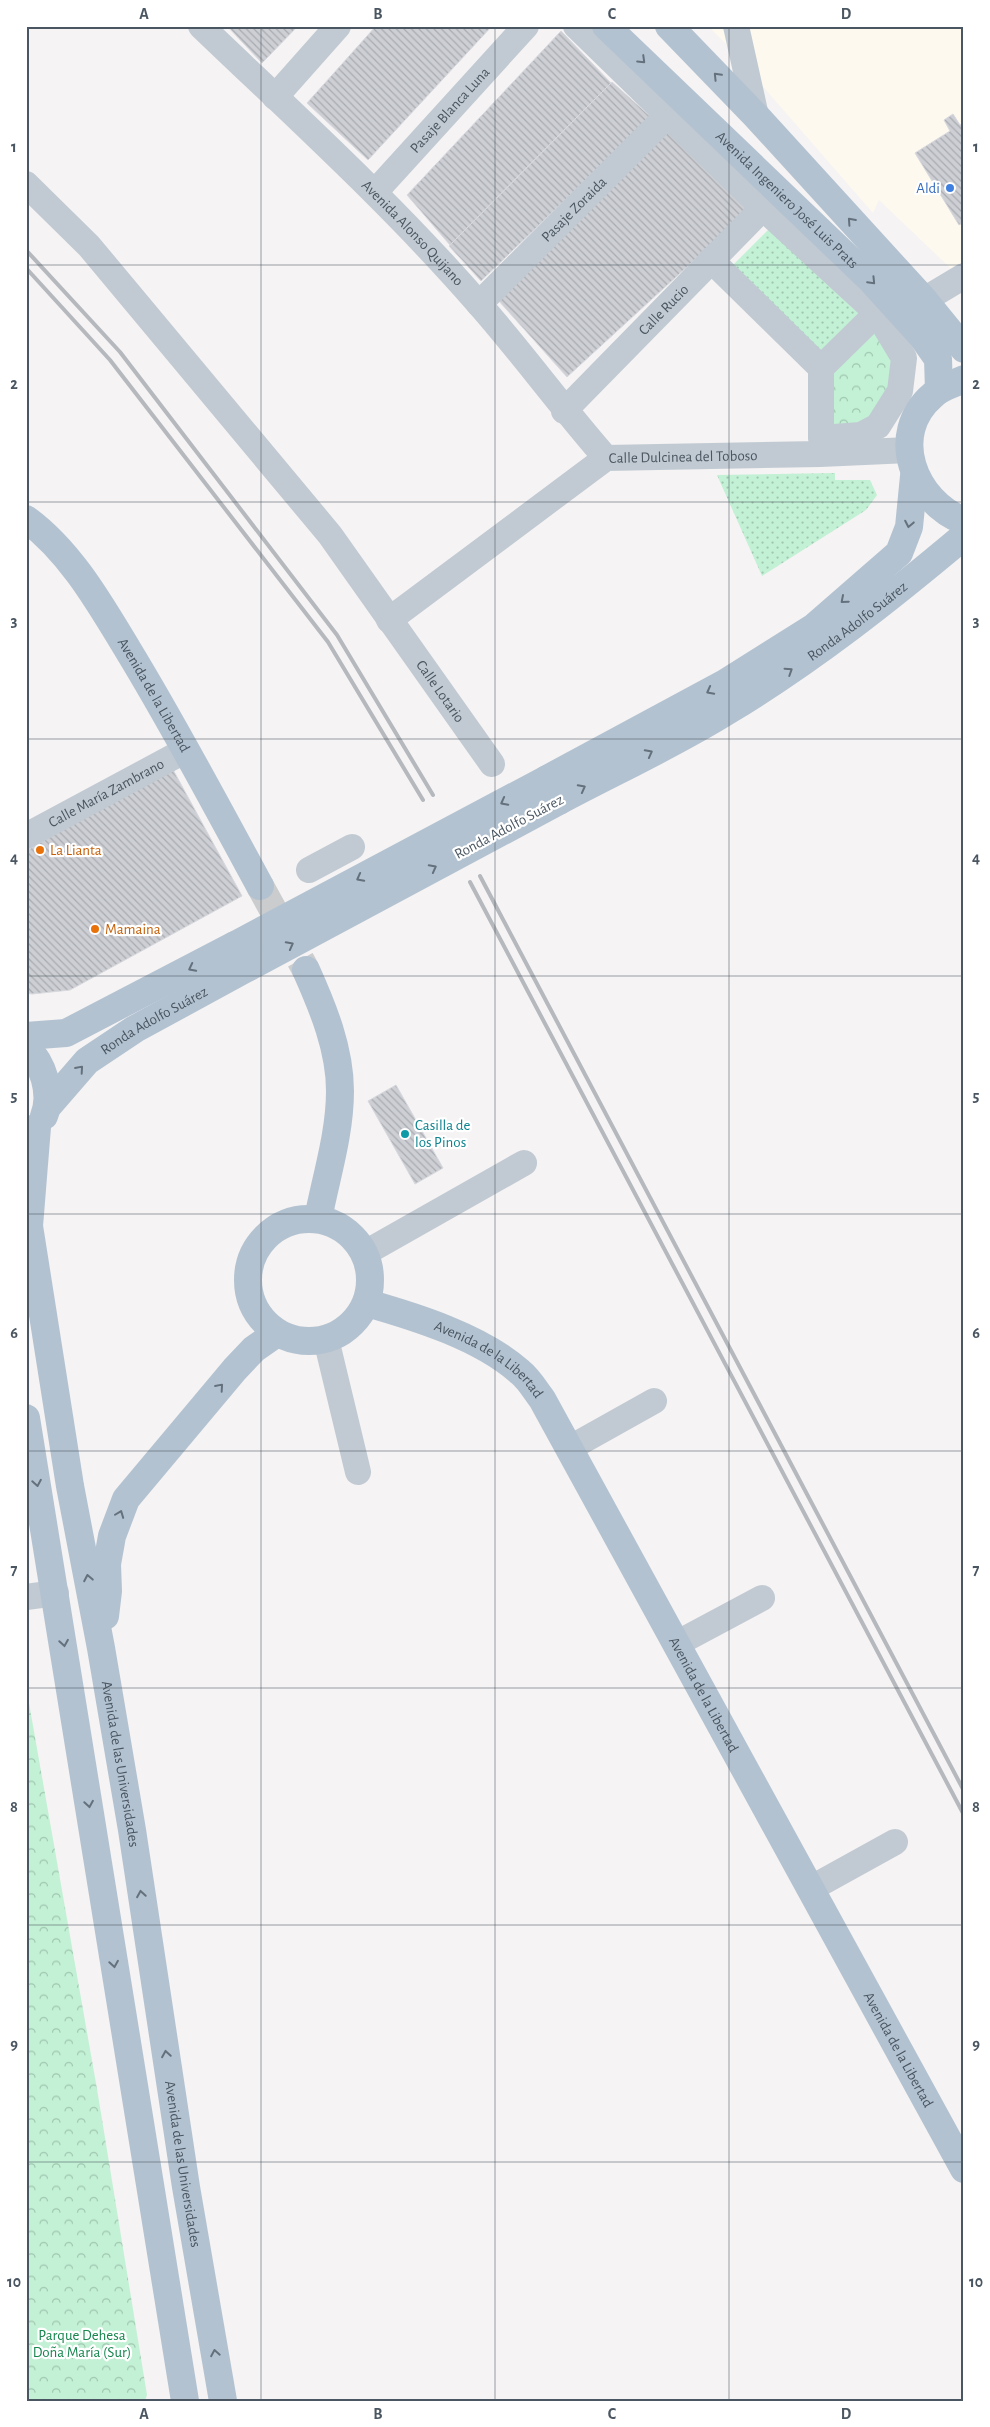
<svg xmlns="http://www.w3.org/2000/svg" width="990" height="2427" font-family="'Alegreya Sans',sans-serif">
  <defs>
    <pattern id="grass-dots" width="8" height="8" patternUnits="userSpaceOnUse" patternTransform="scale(1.25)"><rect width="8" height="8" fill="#c3f1d5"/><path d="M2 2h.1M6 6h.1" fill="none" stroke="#a0c6b0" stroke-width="1.8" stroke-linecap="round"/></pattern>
    <pattern id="forest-crowns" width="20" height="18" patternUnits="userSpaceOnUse" patternTransform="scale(1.25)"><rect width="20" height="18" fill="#c3f1d5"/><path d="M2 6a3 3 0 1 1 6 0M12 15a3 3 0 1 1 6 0" fill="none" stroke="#a0c6b0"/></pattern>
    <pattern id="building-back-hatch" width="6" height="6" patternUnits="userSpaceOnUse" patternTransform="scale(1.25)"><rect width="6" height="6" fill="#cdcfd5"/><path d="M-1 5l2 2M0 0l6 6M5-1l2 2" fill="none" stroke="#a8abb0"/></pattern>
  </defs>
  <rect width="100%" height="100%" fill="#f5f3f3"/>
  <path fill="#fdf9ef" d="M708 26H964V281L879 200 873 213 726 44Z"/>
  <g fill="url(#grass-dots)">
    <path d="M769 229 859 314 820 353 732 266Z"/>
    <path d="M835 473V480H870L877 495 866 510 762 576 717 475Z"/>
  </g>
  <g fill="url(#forest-crowns)">
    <path d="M877 313 904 358 878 426 821 438V368Z"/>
    <path d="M26 1686 97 2089 147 2395 145 2401H26Z"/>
  </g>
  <g fill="url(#building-back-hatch)" stroke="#d7d9de">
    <path d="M227 26H298L262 63Z"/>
    <path d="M376 26H492L368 160 307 103Z"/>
    <path d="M561 31 611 83 450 245 407 195Z"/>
    <path d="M612 82 651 117 481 281 449 246Z"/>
    <path d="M953 114 960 125 964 123V222L959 225 915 153 950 131 944 120Z"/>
    <path d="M666 130 749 210 567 377 498 300Z"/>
    <path d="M171 766 242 896 70 990 32 994 26 993V851Z"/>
    <path d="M396 1085 443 1168 415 1184 368 1101Z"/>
  </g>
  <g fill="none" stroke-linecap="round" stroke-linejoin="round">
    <path stroke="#caccce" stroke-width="28" stroke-dasharray="28 14" stroke-linecap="butt" d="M260 886 306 970"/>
    <g stroke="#c1cad2" stroke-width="26">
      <path id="s1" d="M201 26C296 117 393 205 479 304 523 354 562 408 606 458"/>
      <path d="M576 26 763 208 877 313 904 358 900 391 878 426 861 435 821 438V368"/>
      <path d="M736 26 756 116"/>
      <path d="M275 97 338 26"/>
      <path id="s2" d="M26 184 89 246 330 535 492 764"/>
      <path id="s3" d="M375 192 526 26"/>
      <path d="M711 260 821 368 877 313"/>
      <path d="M924 300 964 276"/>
      <path id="s4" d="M479 304 668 115"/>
      <path id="s5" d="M564 411 763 208"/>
      <path id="s6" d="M389 620 606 458 820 454 909 450"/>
      <path id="s7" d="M26 836 186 750"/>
      <path d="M309 870 352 847"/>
      <path d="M365 1253 524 1163"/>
      <path d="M326 1339 358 1472"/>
      <path d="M570 1448 654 1401"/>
      <path d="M26 1597 56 1593"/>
      <path d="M676 1644 762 1598"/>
      <path d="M810 1889 895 1842"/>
    </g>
    <g stroke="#b3c2d1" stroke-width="28">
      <path id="s8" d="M606 26 872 281 921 335 938 359 939 390"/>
      <path d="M669 26 756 116 924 300 964 349"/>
      <path d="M964 379C954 384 941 387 933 395 887 434 914 502 964 521"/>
      <path id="s9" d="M26 519C71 552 100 604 128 650 175 727 217 807 260 886"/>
      <path d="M547 779 725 683 814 627 899 553 909 527 914 476"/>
      <path id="s10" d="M559 801C615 771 675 744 729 710 813 659 889 599 964 536"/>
      <path d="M306 970C323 1008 340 1049 340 1091 340 1134 326 1177 318 1219"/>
      <path d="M26 1036 66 1033 235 945"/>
      <path d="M26 1047C43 1063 53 1093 44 1116"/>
      <path id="s11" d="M48 1106 87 1061 135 1029 247 968"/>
      <path id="s12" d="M37 1127 29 1226 70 1486 101 1648 132 1830 186 2187 223 2401"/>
      <circle cx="309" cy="1280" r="61"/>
      <path id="s13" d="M367 1303C416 1317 481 1337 520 1372 529 1379 535 1390 542 1399L964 2169"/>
      <path d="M26 1418 185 2401"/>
      <path d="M105 1616 108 1591 107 1564 112 1536 126 1499 235 1369 254 1349 277 1333"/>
    </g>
    <g stroke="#b5b8bd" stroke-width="4">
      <path d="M26 250 120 352 337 635 433 795"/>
      <path d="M26 268 110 360 328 642 423 800"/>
      <path d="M480 876 964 1791"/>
      <path d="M470 882 964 1815"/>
    </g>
    <g stroke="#b3c2d1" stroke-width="28">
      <path d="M235 945 547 779"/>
      <path d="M247 968 559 801"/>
    </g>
  </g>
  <defs><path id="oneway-chevron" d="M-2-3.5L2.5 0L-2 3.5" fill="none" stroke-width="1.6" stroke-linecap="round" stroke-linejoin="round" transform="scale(1.25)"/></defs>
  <g stroke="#64717d">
    <use href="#oneway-chevron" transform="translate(642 60) rotate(44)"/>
    <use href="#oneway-chevron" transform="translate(717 76) rotate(-134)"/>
    <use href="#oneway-chevron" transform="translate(851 221) rotate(-132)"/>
    <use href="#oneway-chevron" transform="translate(872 281) rotate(46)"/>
    <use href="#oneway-chevron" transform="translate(909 524) rotate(101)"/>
    <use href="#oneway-chevron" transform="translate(844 600) rotate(139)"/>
    <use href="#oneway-chevron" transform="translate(789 671) rotate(-33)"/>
    <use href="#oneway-chevron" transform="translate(710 691) rotate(152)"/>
    <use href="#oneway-chevron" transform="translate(649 753) rotate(-28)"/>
    <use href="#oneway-chevron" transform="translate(582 788) rotate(-28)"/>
    <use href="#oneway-chevron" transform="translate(504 802) rotate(152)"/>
    <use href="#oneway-chevron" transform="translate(433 868) rotate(-28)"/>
    <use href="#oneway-chevron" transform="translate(360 878) rotate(152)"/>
    <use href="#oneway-chevron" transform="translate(290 945) rotate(-28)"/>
    <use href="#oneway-chevron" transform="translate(192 968) rotate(153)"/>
    <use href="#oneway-chevron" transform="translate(80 1069) rotate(-49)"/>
    <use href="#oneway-chevron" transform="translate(220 1387) rotate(-49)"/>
    <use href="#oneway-chevron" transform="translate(37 1483) rotate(80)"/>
    <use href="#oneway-chevron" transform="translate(120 1514) rotate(-69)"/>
    <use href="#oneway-chevron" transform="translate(88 1578) rotate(-101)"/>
    <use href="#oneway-chevron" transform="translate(64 1643) rotate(81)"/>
    <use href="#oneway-chevron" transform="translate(89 1804) rotate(81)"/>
    <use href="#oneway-chevron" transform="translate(141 1894) rotate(-99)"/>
    <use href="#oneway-chevron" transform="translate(114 1964) rotate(81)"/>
    <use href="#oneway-chevron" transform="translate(166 2054) rotate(-99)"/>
    <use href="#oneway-chevron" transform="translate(215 2353) rotate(-100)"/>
  </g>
  <path fill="none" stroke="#4a5661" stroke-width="1" stroke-opacity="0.55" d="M261 26V2401M495 26V2401M729 26V2401M26 265H964M26 502H964M26 739H964M26 976H964M26 1214H964M26 1451H964M26 1688H964M26 1925H964M26 2162H964"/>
  <circle fill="#3f7fe0" stroke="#fff" stroke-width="2" cx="950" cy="188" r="5"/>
  <g fill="#e8710a" stroke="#fff" stroke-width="2">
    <circle cx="40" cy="850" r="5"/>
    <circle cx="95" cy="929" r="5"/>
  </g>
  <circle fill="#0f9aa8" stroke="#fff" stroke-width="2" cx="405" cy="1134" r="5"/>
  <g text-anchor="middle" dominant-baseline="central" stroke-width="4.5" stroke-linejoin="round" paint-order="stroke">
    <g font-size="15" fill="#4a5661" stroke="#fff">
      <text stroke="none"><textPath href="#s3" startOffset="111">Pasaje Blanca Luna</textPath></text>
      <text stroke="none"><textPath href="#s8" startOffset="251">Avenida Ingeniero José Luis Prats</textPath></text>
      <text stroke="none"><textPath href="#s4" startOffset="134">Pasaje Zoraida</textPath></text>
      <text stroke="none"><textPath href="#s1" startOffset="296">Avenida Alonso Quijano</textPath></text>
      <text stroke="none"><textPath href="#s5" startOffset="142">Calle Rucio</textPath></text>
      <text stroke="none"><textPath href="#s6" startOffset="348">Calle Dulcinea del Toboso</textPath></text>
      <text stroke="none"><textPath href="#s10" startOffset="349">Ronda Adolfo Suárez</textPath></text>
      <text stroke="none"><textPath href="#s2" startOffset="656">Calle Lotario</textPath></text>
      <text stroke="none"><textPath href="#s9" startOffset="219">Avenida de la Libertad</textPath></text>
      <text stroke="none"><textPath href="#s7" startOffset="91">Calle María Zambrano</textPath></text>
      <text transform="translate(509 827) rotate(-28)">Ronda Adolfo Suárez</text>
      <text stroke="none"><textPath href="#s11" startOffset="138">Ronda Adolfo Suárez</textPath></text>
      <text stroke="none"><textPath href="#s13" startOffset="136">Avenida de la Libertad</textPath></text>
      <text stroke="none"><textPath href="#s13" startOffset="541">Avenida de la Libertad</textPath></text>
      <text stroke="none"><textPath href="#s12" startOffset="645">Avenida de las Universidades</textPath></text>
      <text stroke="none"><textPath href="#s13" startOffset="946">Avenida de la Libertad</textPath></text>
      <text stroke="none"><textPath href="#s12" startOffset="1050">Avenida de las Universidades</textPath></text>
    </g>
    <g font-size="15" fill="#366cbe" stroke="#fff" text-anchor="end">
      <text x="940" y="188">Aldi</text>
    </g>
    <g font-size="15" fill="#c56008" stroke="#fff" text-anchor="start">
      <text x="50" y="850">La Lianta</text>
      <text x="105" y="929">Mamaina</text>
    </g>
    <g font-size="15" fill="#0d838f" stroke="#fff" text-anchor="start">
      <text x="415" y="1125">Casilla de<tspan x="415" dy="17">los Pinos</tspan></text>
    </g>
    <g font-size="15" fill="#17864f" stroke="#fff">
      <text x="82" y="2335">Parque Dehesa<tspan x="82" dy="17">Doña María (Sur)</tspan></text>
    </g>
  </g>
  <rect width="990" height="2427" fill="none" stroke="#ffffff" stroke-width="55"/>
  <rect x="28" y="28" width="934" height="2372" fill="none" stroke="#4a5661" stroke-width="2"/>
  <g font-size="16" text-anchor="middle" font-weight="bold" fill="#4a5661">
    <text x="144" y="19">A</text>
    <text x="378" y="19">B</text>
    <text x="612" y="19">C</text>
    <text x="846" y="19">D</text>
    <text x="14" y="152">1</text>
    <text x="976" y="152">1</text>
    <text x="14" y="389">2</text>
    <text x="976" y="389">2</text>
    <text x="14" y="626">3</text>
    <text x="976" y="626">3</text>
    <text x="14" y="863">4</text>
    <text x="976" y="863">4</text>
    <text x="14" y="1101">5</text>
    <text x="976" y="1101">5</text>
    <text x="14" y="1338">6</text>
    <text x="976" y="1338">6</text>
    <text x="14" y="1575">7</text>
    <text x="976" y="1575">7</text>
    <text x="14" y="1812">8</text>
    <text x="976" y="1812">8</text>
    <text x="14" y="2049">9</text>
    <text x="976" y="2049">9</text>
    <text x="14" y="2287">10</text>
    <text x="976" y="2287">10</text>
    <text x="144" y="2419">A</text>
    <text x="378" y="2419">B</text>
    <text x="612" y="2419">C</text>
    <text x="846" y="2419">D</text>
  </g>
</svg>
